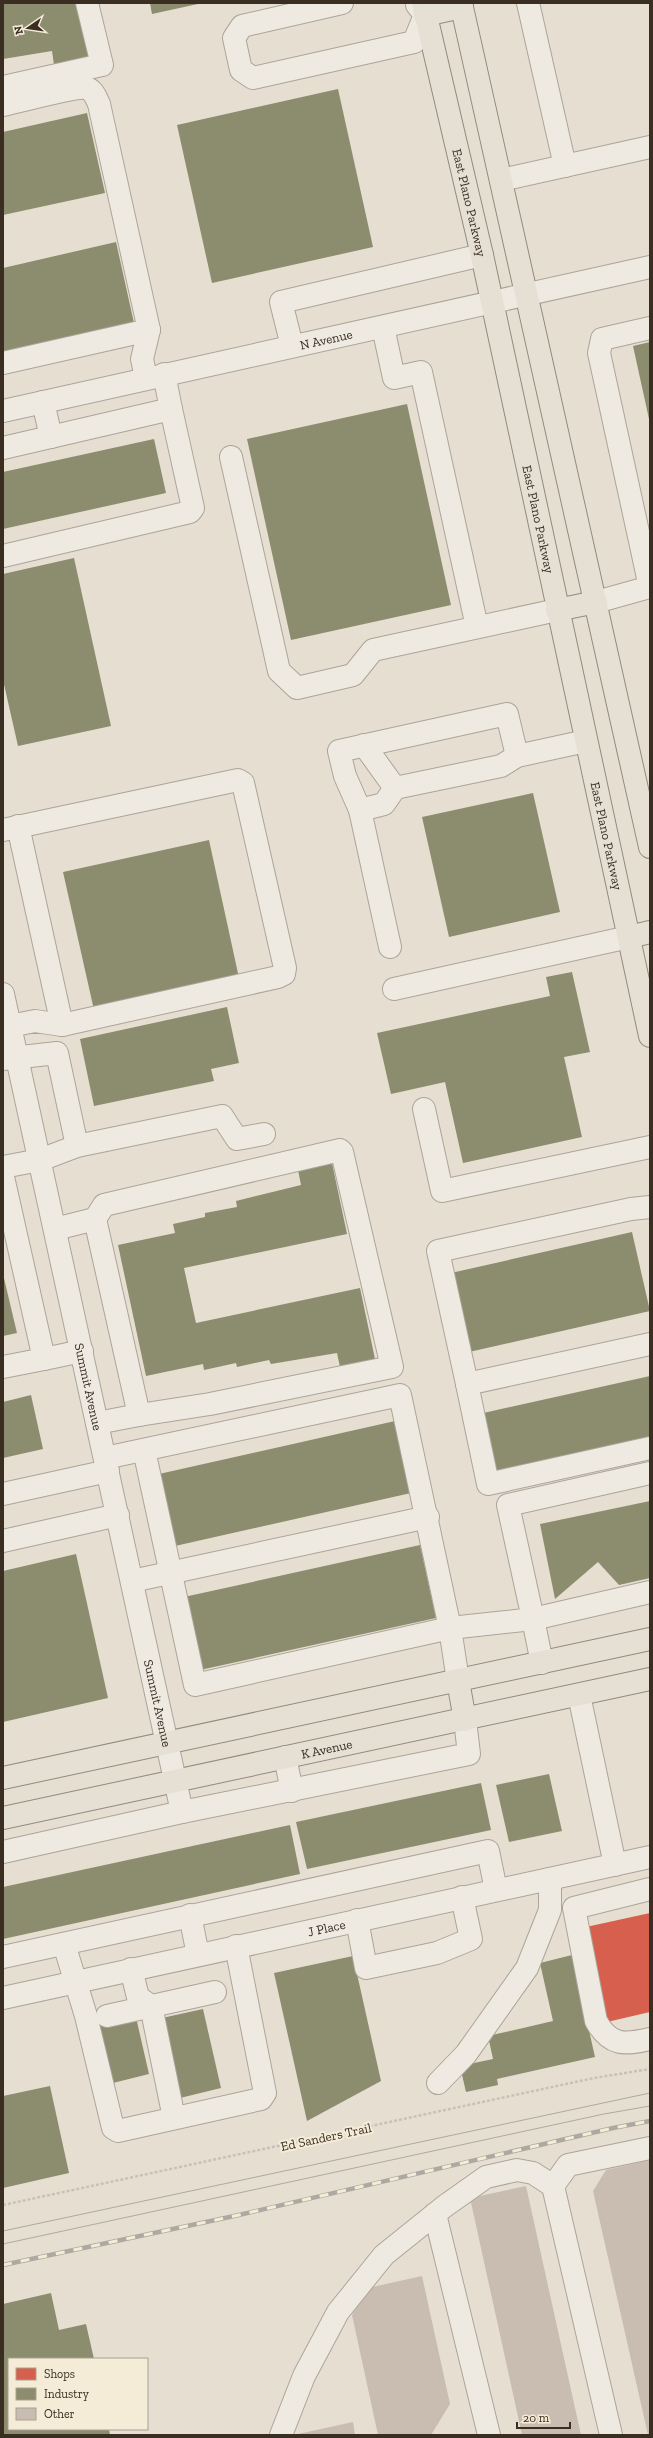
<svg xmlns="http://www.w3.org/2000/svg" width="653" height="2438" font-family="'Zilla Slab',serif">
  <rect width="100%" height="100%" fill="#e6dfd1"/>
  <path fill="#d6604d" d="M650 1913V2012L607 2022 586 1927Z"/>
  <g fill="#8c8c6e">
    <path d="M3 3H77L89 58 54 65 52 51 3 59Z"/>
    <path d="M150 3H198V4L152 14Z"/>
    <path d="M338 89 373 247 212 283 177 125Z"/>
    <path d="M87 113 105 193 3 215V132Z"/>
    <path d="M116 242 134 323 3 352V268Z"/>
    <path d="M650 342V419H649L633 346Z"/>
    <path d="M407 404 451 605 291 640 247 439Z"/>
    <path d="M154 439 166 493 3 529V472Z"/>
    <path d="M74 558 111 726 18 746 3 680V574Z"/>
    <path d="M533 793 560 912 449 937 422 817Z"/>
    <path d="M209 840 239 978 94 1010 63 872Z"/>
    <path d="M572 972 590 1052 564 1057 582 1137 463 1163 445 1082 391 1094 377 1033 550 996 546 977Z"/>
    <path d="M227 1007 239 1063 211 1069 214 1081 94 1106 80 1039Z"/>
    <path d="M332 1163 347 1234 184 1268 196 1323 360 1288 375 1359 340 1367 337 1353 271 1364 269 1360 237 1367 236 1363 204 1370 203 1364 146 1376 118 1245 175 1233 173 1224 205 1217V1213L237 1207 236 1201 301 1185 298 1170Z"/>
    <path d="M632 1232 650 1311 469 1352 451 1273Z"/>
    <path d="M3 1274 17 1333 3 1336Z"/>
    <path d="M650 1376V1437L492 1473 479 1414Z"/>
    <path d="M31 1395 43 1449 3 1458V1402Z"/>
    <path d="M395 1421 411 1493 175 1546 159 1474Z"/>
    <path d="M650 1501V1578L619 1585 598 1562 555 1599 540 1524Z"/>
    <path d="M420 1545 436 1618 200 1670 184 1597Z"/>
    <path d="M76 1554 108 1698 3 1722V1571Z"/>
    <path d="M549 1774 562 1831 509 1842 496 1785Z"/>
    <path d="M481 1783 491 1830 307 1869 296 1822Z"/>
    <path d="M290 1825 300 1874 3 1939V1887Z"/>
    <path d="M572 1955 595 2057 497 2079 498 2085 466 2092 460 2066 493 2059 488 2036 553 2021 540 1963Z"/>
    <path d="M353 1956 381 2081 307 2121 274 1973Z"/>
    <path d="M203 2009 221 2088 180 2098 162 2018Z"/>
    <path d="M135 2013 149 2074 109 2084 93 2015Z"/>
    <path d="M50 2086 69 2173 3 2188V2096Z"/>
    <path d="M51 2293 59 2330 86 2324 94 2359H9V2429H109L110 2435H3V2304Z"/>
  </g>
  <g fill="#c9bdb2">
    <path d="M650 2160V2435H648L593 2191 606 2170Z"/>
    <path d="M526 2186 581 2435H522L470 2198Z"/>
    <path d="M422 2276 450 2404 431 2435H378L352 2315 368 2288Z"/>
    <path d="M353 2422 355 2435H298V2434Z"/>
  </g>
  <g fill="none" stroke-linecap="round" stroke-linejoin="round">
    <g stroke="#aba499" stroke-width="24">
      <g id="minor">
        <path d="M342 3 242 26 234 38 241 70 253 78 414 42 425 15 417 5"/>
        <path d="M528 3 565 166"/>
        <path d="M3 87 102 65 87 3"/>
        <path d="M3 105C18 102 75 86 86 88 94 90 96 98 99 104L149 330 142 359 146 378"/>
        <path d="M501 180 650 147"/>
        <path d="M383 327 394 378 421 372 477 627"/>
        <path d="M292 346 281 302 482 255"/>
        <path d="M3 363 149 330"/>
        <path d="M43 402 51 437"/>
        <path id="s1" d="M3 411 650 267"/>
        <path d="M3 448 171 409 164 374"/>
        <path d="M231 457 279 671 297 688 353 675 373 650 557 610"/>
        <path d="M3 556 190 512 193 508 171 409"/>
        <path d="M650 587 599 353 602 339 650 328"/>
        <path d="M596 602 650 587"/>
        <path d="M364 745 395 788 501 766 517 756 586 741"/>
        <path d="M360 810 384 804 395 788"/>
        <path d="M18 826 62 1025"/>
        <path d="M3 830 238 780 243 783 285 968 284 974 278 977 62 1025 35 1021 10 1026"/>
        <path d="M390 947 360 810 345 776 339 751 507 714 517 756"/>
        <path d="M394 989 629 937"/>
        <path id="s2" d="M3 994 182 1812"/>
        <path d="M424 1109 442 1191 650 1147"/>
        <path d="M77 1146 222 1116 237 1139 264 1134"/>
        <path d="M3 1167 40 1160 77 1146 57 1053 3 1059"/>
        <path d="M3 1177 44 1359 82 1351"/>
        <path d="M650 1207 631 1209 438 1251 467 1384 650 1344"/>
        <path d="M95 1219 104 1205 340 1150 342 1152 392 1367 210 1404 139 1415"/>
        <path d="M55 1229 95 1219 139 1415 97 1423"/>
        <path d="M3 1367 44 1359"/>
        <path d="M467 1384 488 1484 650 1448"/>
        <path d="M144 1450 195 1685 450 1628 533 1619 508 1505 650 1473"/>
        <path d="M105 1458 400 1395 450 1628 458 1681"/>
        <path d="M3 1494 108 1471"/>
        <path d="M3 1541 118 1515"/>
        <path d="M132 1581 428 1517"/>
        <path d="M542 1663 533 1619 650 1592"/>
        <path d="M579 1695 615 1865"/>
        <path d="M285 1757 292 1791"/>
        <path d="M3 1852 182 1812 469 1754 465 1720"/>
        <path d="M650 1889 574 1908 596 2021C610 2046 624 2045 650 2039"/>
        <path d="M190 1915 198 1955"/>
        <path d="M357 1920 366 1968 437 1953 471 1939 462 1897"/>
        <path d="M64 1944 86 2016 113 2128 118 2131 261 2099 265 2093 236 1946"/>
        <path d="M3 1957 488 1851 496 1890"/>
        <path d="M131 1969 138 1997 151 2006 174 2118"/>
        <path id="s3" d="M3 1998 650 1857"/>
        <path d="M107 2016 215 1992"/>
        <path d="M438 2083 466 2054 527 1968 550 1910V1879"/>
        <path d="M553 2186 568 2165 650 2148"/>
        <path d="M435 2214 489 2435"/>
        <path d="M281 2435 304 2376 338 2312 384 2255 445 2206 486 2177 517 2170 533 2173 553 2186 611 2435"/>
      </g>
    </g>
    <g stroke="#918a80" stroke-width="24">
      <g id="major">
        <path id="s4" d="M423 3 482 255 650 1036"/>
        <path d="M461 3 650 847"/>
        <path d="M425 15 462 7"/>
        <path d="M557 610 596 602"/>
        <path d="M629 937 650 932"/>
        <path d="M458 1681 465 1720"/>
        <path d="M3 1778 650 1639"/>
        <path id="s5" d="M3 1818 650 1679"/>
      </g>
    </g>
    <path stroke="#c7c1b9" stroke-width="2.5" stroke-dasharray="3 2" stroke-linecap="butt" d="M3 2205 594 2078 650 2069"/>
    <use href="#minor" stroke="#eeeae2" stroke-width="22"/>
    <use href="#major" stroke="#e5dfd4" stroke-width="22"/>
    <g stroke="#ada9a2" stroke-width="1">
      <path d="M3 2231 650 2093"/>
      <path d="M3 2244 604 2114 650 2106"/>
    </g>
    <g stroke="#ada9a2" stroke-width="4.5">
      <path id="rail" d="M3 2265 239 2215 613 2128 650 2121"/>
    </g>
    <use href="#rail" stroke="#f5ecd8" stroke-width="3" stroke-dasharray="9" stroke-linecap="butt"/>
  </g>
  <g text-anchor="middle" dominant-baseline="central" stroke-width="4" stroke-linejoin="round" paint-order="stroke">
    <g font-size="13" fill="#3a2d21" stroke="#f5ecd8">
      <text stroke="none"><textPath href="#s4" startOffset="205">East Plano Parkway</textPath></text>
      <text stroke="none"><textPath href="#s1" startOffset="331">N Avenue</textPath></text>
      <text stroke="none"><textPath href="#s4" startOffset="529">East Plano Parkway</textPath></text>
      <text stroke="none"><textPath href="#s4" startOffset="853">East Plano Parkway</textPath></text>
      <text stroke="none"><textPath href="#s2" startOffset="402">Summit Avenue</textPath></text>
      <text stroke="none"><textPath href="#s2" startOffset="726">Summit Avenue</textPath></text>
      <text stroke="none"><textPath href="#s5" startOffset="331">K Avenue</textPath></text>
      <text stroke="none"><textPath href="#s3" startOffset="331">J Place</textPath></text>
      <text transform="translate(326 2137) rotate(-12)">Ed Sanders Trail</text>
    </g>
  </g>
  <rect width="653" height="2438" fill="none" stroke="#3a2d21" stroke-width="8"/>
  <rect x="8" y="2358" width="140" height="72" fill="#f5ecd8" stroke="#aaa08f"/>
  <rect x="16" y="2368" width="20" height="12" fill="#d6604d" stroke="#aaa08f"/>
  <text x="44" y="2378" font-size="12" fill="#3a2d21">Shops</text>
  <rect x="16" y="2388" width="20" height="12" fill="#8c8c6e" stroke="#aaa08f"/>
  <text x="44" y="2398" font-size="12" fill="#3a2d21">Industry</text>
  <rect x="16" y="2408" width="20" height="12" fill="#c9bdb2" stroke="#aaa08f"/>
  <text x="44" y="2418" font-size="12" fill="#3a2d21">Other</text>
  <g transform="translate(28 28) rotate(257)" stroke="#f5ecd8" stroke-width="3" paint-order="stroke">
  <path d="M0-3L7 15L0 10L-7 15Z" fill="#3a2d21"/>
  <text y="-6" font-size="11" font-weight="bold" text-anchor="middle" fill="#3a2d21">N</text>
  </g>
  <path d="M517 2422v6h53v-6" fill="none" stroke="#3a2d21" stroke-width="2"/>
  <text x="523" y="2422" font-size="12" fill="#3a2d21" stroke="#f5ecd8" stroke-width="3" paint-order="stroke">20 m</text>
</svg>
